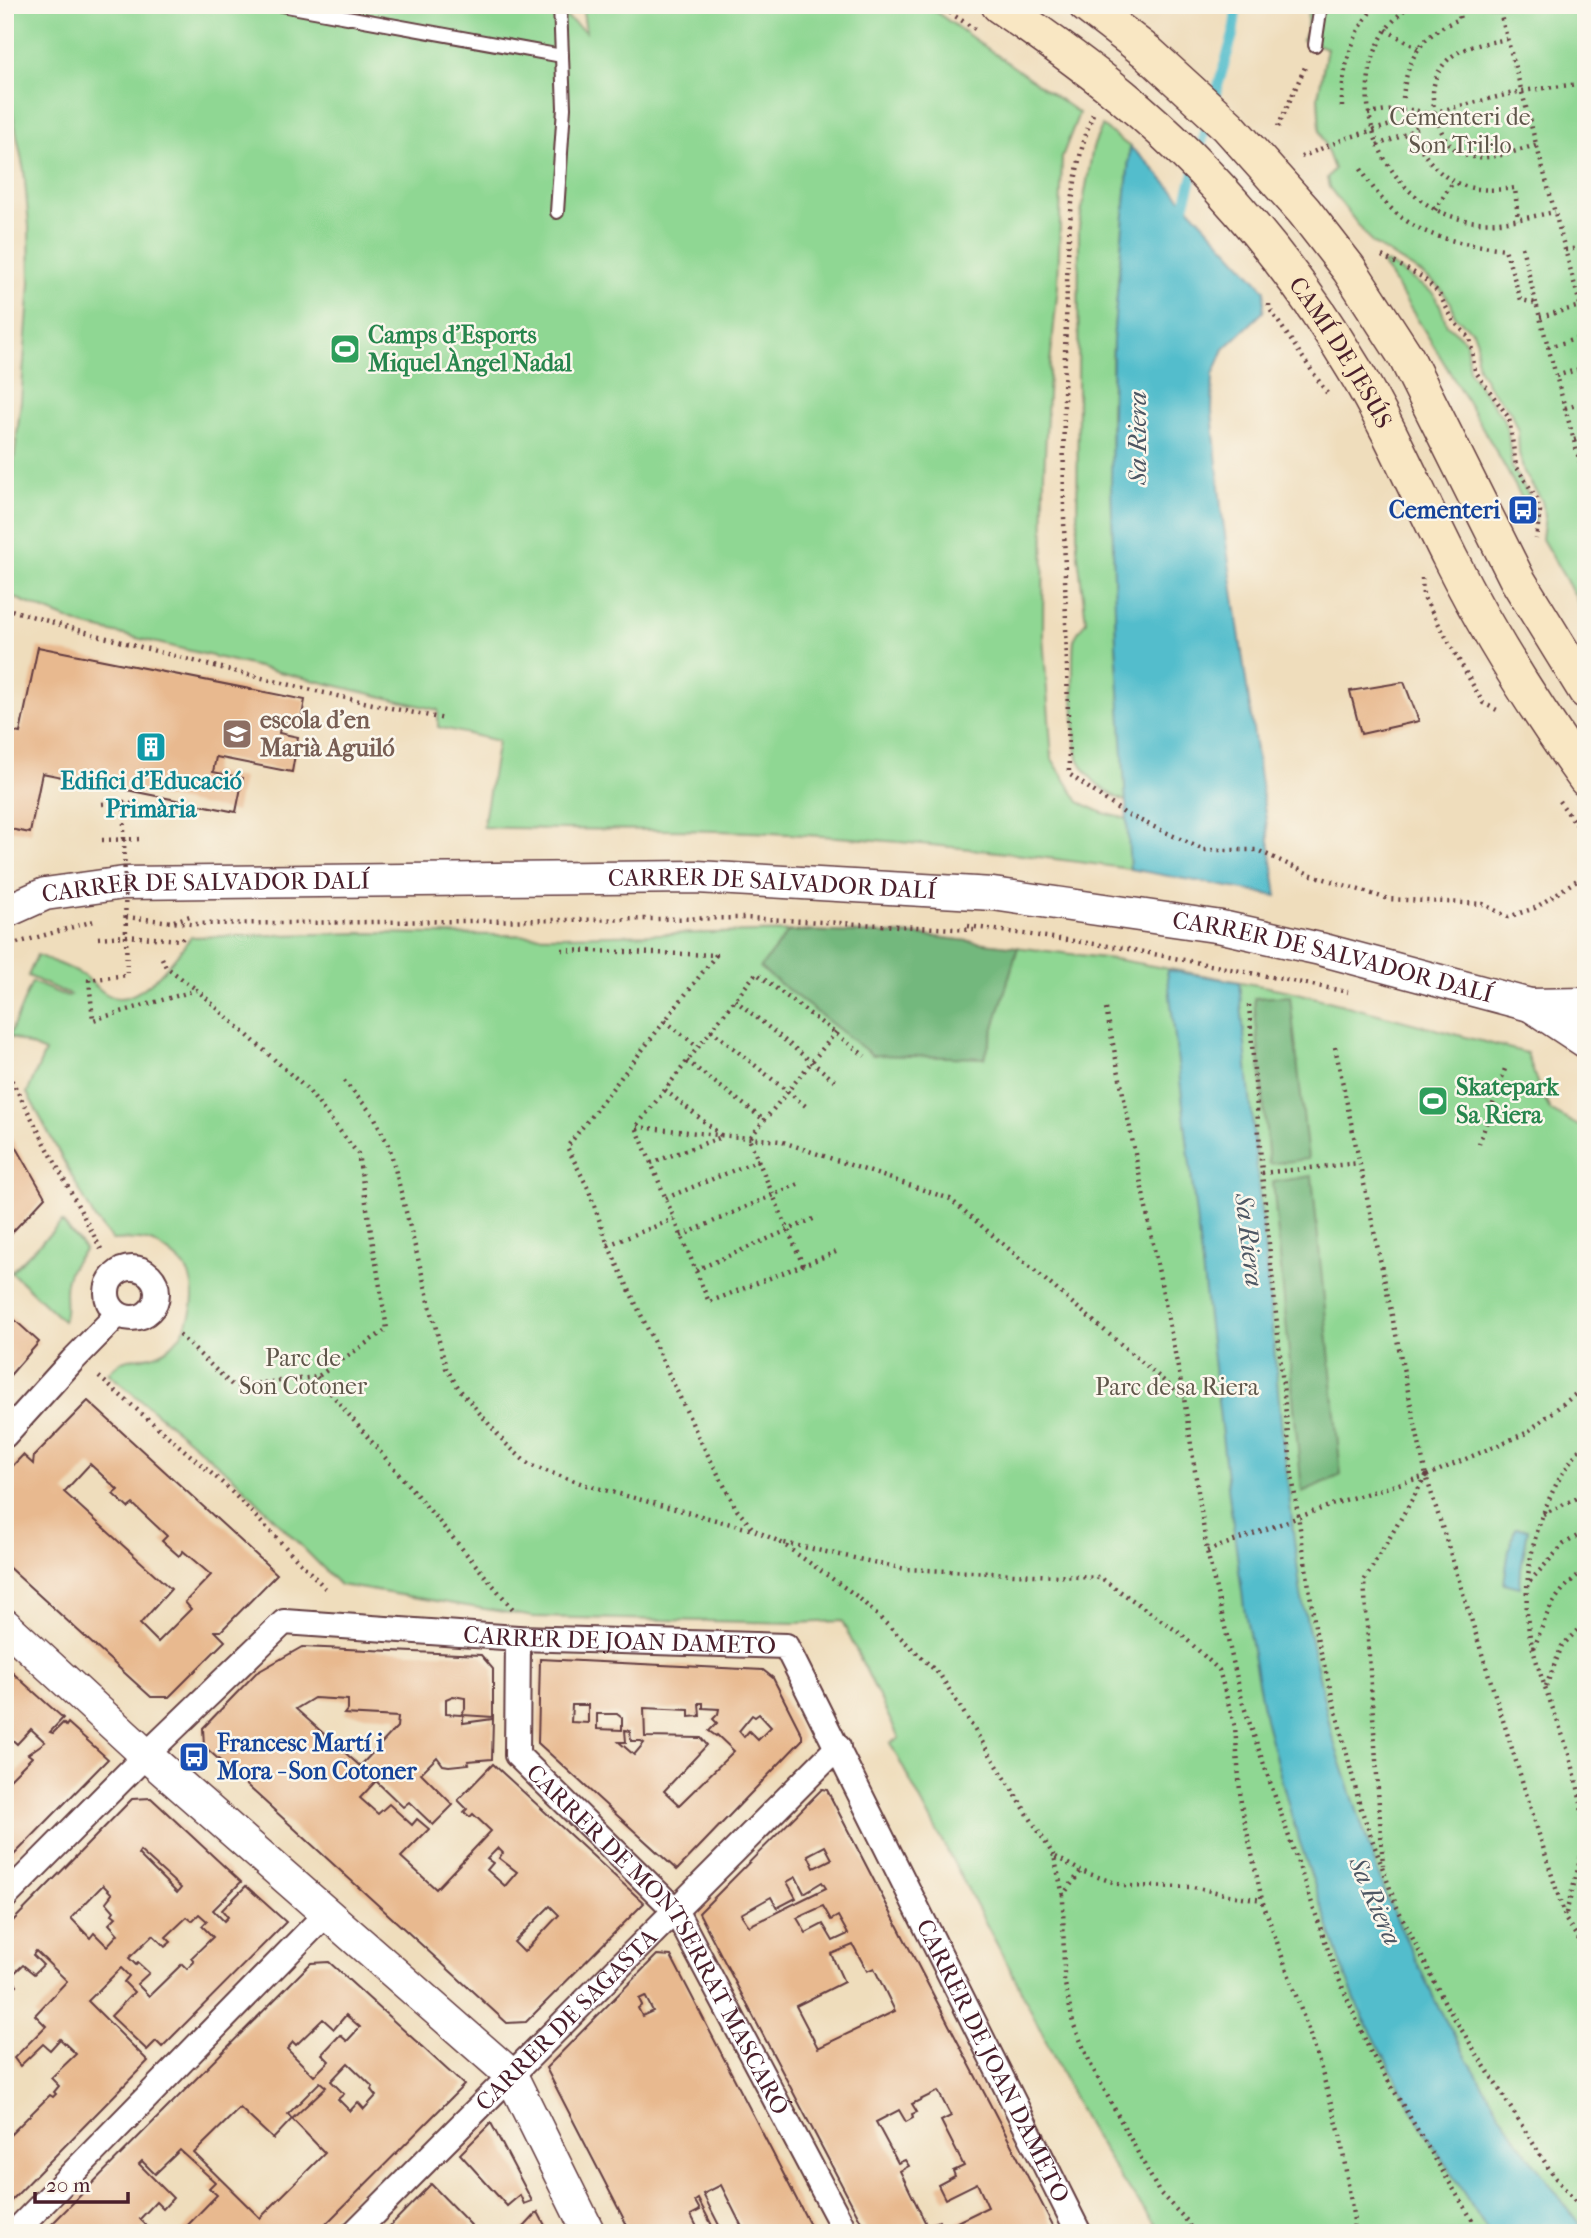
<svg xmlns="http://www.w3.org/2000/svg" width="1591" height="2238" font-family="'IM FELL French Canon',serif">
  <rect width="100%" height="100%" fill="#fbf7ec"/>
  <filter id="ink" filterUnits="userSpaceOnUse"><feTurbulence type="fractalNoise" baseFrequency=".0143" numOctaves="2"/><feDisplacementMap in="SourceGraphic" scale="14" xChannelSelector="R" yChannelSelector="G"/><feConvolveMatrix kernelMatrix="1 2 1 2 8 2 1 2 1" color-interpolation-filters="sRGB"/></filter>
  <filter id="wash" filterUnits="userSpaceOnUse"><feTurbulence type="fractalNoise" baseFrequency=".00686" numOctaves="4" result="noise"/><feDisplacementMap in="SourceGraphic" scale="28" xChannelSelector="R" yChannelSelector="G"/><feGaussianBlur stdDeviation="1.57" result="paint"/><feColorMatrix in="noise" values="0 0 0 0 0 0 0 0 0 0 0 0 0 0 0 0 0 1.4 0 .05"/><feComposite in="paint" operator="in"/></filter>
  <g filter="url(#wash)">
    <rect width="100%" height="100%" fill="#efddbc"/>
    <g fill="#8fd793" stroke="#6c7b5f" stroke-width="2">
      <path d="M5 5H550L586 32 582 5H926L1079 113 1062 157 1058 286 1049 374 1044 474 1043 636 1052 759 1079 802 1103 813 1128 819 1130 869C1011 852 891 839 770 833 674 828 578 831 483 827L498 741 438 727V710L82 625 5 594V540L21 400 30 283 29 226 24 171 13 115 5 61Z"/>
      <path d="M1308 5H1586V629L1576 597 1542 539 1545 516 1542 501 1524 472 1519 453 1518 431 1510 411 1488 386 1478 367 1476 357 1477 342 1473 331 1455 317 1451 303 1439 287 1425 276 1372 243 1329 187 1327 178 1334 169 1320 131 1318 97 1327 48 1302 40 1307 30Z"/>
      <path d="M1102 126 1130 147 1113 340 1111 416 1116 643 1127 802C1105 793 1090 781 1079 760 1073 748 1072 656 1074 640 1076 634 1082 627 1086 621L1077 547 1079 226 1093 147Z"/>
      <path d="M1382 263H1388L1433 293 1440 305 1447 325 1466 341 1469 371 1503 418 1508 432 1512 468 1531 499 1536 516 1535 523C1489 434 1436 348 1382 263Z"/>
      <path d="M803 931 919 935 1120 960 1290 991 1527 1053 1541 1094 1544 1097 1550 1110 1586 1130V2233H1162L1121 2179 1087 2125 1017 1982 890 1743 899 1738 842 1621 795 1623 534 1617 340 1585 233 1477 108 1373C128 1353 127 1362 151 1356 177 1350 192 1322 193 1298 193 1286 190 1271 181 1263 155 1239 145 1238 112 1240L95 1219 27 1093 45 1052 9 1036 32 982 68 997 70 995 28 976 37 955C52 961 68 967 82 975 92 981 102 994 112 997 141 1006 176 956 191 937L361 933 562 936Z"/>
      <path d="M62 1222 85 1249C74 1262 65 1274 65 1292 65 1302 67 1311 63 1321L11 1272Z"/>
    </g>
    <g fill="#73b87d" stroke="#5e6c54" stroke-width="2">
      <path d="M803 931 919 935 1018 947 985 1058 872 1055 760 968 788 932Z"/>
      <path d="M1290 996 1308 1159 1269 1164 1254 998Z"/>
      <path d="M1312 1176 1341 1475 1302 1492 1273 1182Z"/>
    </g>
    <g fill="#52bdcc" stroke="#4e6e7c" stroke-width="2">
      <path d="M1130 147 1148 163 1265 290 1263 312 1224 349 1213 375 1212 411 1221 507 1277 896 1130 869 1116 643 1111 484 1113 340Z"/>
      <path d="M1167 970 1239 982 1281 1422 1294 1540 1301 1595 1332 1736 1386 1897 1439 2009 1481 2082 1517 2140 1586 2233H1489L1420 2124 1359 2009 1345 1974 1294 1825 1265 1719 1244 1607 1229 1495Z"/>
      <path d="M1515 1528 1528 1529 1521 1569 1520 1587 1504 1583 1509 1550Z"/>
    </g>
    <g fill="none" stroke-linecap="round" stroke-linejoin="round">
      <g stroke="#52bdcc" stroke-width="10">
        <path d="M1213 103 1233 35 1237 5"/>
        <path d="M1198 157 1209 118"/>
        <path d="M1182 214 1194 172"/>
      </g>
    </g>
    <g id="blocks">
      <g fill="#e8b98f" fill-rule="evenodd">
        <path d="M38 647 305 700 300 726 281 722 279 733 298 737 292 772 216 757 213 772 243 778 236 812 42 773 30 833 5 828V730L20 733Z"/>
        <path d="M1404 682 1419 721 1361 734 1350 691Z"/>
        <path d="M5 1127 45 1197 5 1240Z"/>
        <path d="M5 1311 39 1342 5 1381Z"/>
        <path d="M88 1401 277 1574 221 1631H215L225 1641 169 1697H151L5 1564V1474L23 1455 33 1464 34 1456ZM90 1464 118 1490 113 1494 128 1508 133 1504 167 1536 162 1541 179 1556 183 1551 211 1575 185 1602 191 1609 158 1642 140 1624 171 1589 64 1492Z"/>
        <path d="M302 1647 481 1655 493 1669V1717L463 1715V1723L493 1719 492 1759 468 1761 469 1764 449 1766 443 1765 437 1757 421 1773 453 1805 433 1825 409 1802 403 1807 376 1781 360 1798 378 1814 389 1804 412 1825 417 1819 429 1829 401 1857 436 1889 491 1831 473 1814 470 1817 464 1812 467 1809 458 1800 493 1764 644 1903 526 2022 507 2023 204 1746 203 1728 256 1673ZM453 1696 465 1698V1709L461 1715 446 1714V1699ZM314 1698 348 1700V1709L344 1714 398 1717 397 1727 360 1766 296 1709ZM498 1848 503 1853 499 1858 517 1872 505 1886 487 1870 493 1863 487 1859ZM550 1906 559 1915 524 1952 514 1942Z"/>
        <path d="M540 1659 763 1670 773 1678 802 1735V1740L677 1870 538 1743ZM699 1703H703V1708L719 1709 718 1714 713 1719 717 1723 709 1731 716 1736 717 1735 734 1751 679 1805 664 1791 707 1745 701 1738 645 1737 644 1708 689 1710V1717L700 1716ZM572 1705H588V1723L571 1722ZM597 1714H617L622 1718V1730L597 1729ZM759 1714 771 1727 758 1740 749 1731 744 1737 739 1731 752 1715 755 1717ZM625 1730 630 1731 631 1741H641L644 1743 634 1755 619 1742H626Z"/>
        <path d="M5 1666 63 1718 50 1732 53 1733 63 1723 66 1726 68 1723 108 1759 9 1860 5 1856V1784L32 1757 28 1754 45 1742 31 1729 17 1744 5 1733Z"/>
        <path d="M822 1789 827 1790 1057 2233H954L951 2227 958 2224 957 2222 988 2207 977 2183 945 2199 938 2185 955 2176 953 2171 964 2166 941 2121 951 2116 938 2091 912 2104 917 2112 912 2114 913 2118 906 2122 899 2110 876 2122 898 2163 905 2160 909 2166 900 2171 927 2226 939 2221 944 2233H867L699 1913ZM825 1846 832 1859 814 1868 808 1855ZM796 1877 804 1893 822 1882 826 1888 749 1926 741 1914 771 1897 777 1908 796 1898 787 1882ZM823 1906 831 1920 838 1916 848 1934 833 1941 823 1924 806 1933 797 1918ZM853 1945 867 1971 874 1968 895 2011 818 2048 796 2006 844 1982 831 1954Z"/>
        <path d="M151 1798 241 1882 213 1910 224 1921 228 1917 222 1910 246 1886 286 1922 162 2047 156 2041 147 2050 111 2016 134 1992 124 1982 129 1976 121 1968 88 2001 148 2061 5 2207V2140L50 2095 53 2097 56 2094 54 2092 59 2086 51 2078 76 2054 60 2039 50 2050 43 2044 20 2066 14 2058 46 2026 35 2015 67 1981 36 1951 33 1955 43 1965 34 1974 23 1965 10 1977 17 1985 5 1996V1929L132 1799ZM140 1851 181 1888 177 1893 138 1854ZM103 1885 112 1894 106 1902 114 1911 112 1914 116 1917 109 1924 118 1934 107 1946 94 1933 90 1938 71 1918ZM199 1914 207 1921 202 1926 213 1937 191 1958 194 1962 187 1969 182 1964 149 1996 137 1984 149 1973 138 1963 136 1965 129 1958 153 1935 165 1947 171 1942 166 1937 187 1917 192 1921Z"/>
        <path d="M657 1955 671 1956 814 2233H730L742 2227 721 2185 703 2194 723 2233H716L698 2199 695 2201 700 2210 691 2215 700 2233H631L546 2068ZM645 1996 653 2011 642 2016 638 2008 642 2005 639 1999Z"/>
        <path d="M329 1962 464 2085 317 2233H180L217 2195 209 2188 215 2182 180 2150 155 2174 142 2161 139 2164 173 2198 163 2209 156 2202 140 2219 146 2225 141 2231 143 2233H43L311 1963ZM346 2015 360 2027 347 2041 340 2035 322 2054 329 2061 314 2076 287 2049 293 2042 296 2045 323 2019 334 2029ZM348 2063 373 2087 371 2090 376 2096 364 2109 358 2102 350 2111 338 2099 344 2094 331 2081ZM320 2082 326 2087 292 2119 325 2153 260 2218 194 2153 240 2108 273 2139 292 2119 288 2114Z"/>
        <path d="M491 2123 532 2201 524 2204 520 2195 507 2206 460 2154Z"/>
        <path d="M431 2184 471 2225 463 2233H383Z"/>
        <path d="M538 2212 549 2233H518L526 2225Z"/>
      </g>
    </g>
  </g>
  <g filter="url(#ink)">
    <use href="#blocks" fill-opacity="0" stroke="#633c41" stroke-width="2"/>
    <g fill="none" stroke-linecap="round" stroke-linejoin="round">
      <g stroke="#633c41" stroke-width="16">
        <g id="service">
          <path d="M281 5 562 56"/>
          <path d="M1315 45 1321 5"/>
          <path d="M557 212 564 108 560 5"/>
        </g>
      </g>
      <g stroke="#633c41" stroke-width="28">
        <g id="minor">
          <circle cx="132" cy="1293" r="25"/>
          <path d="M5 1435 72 1361 118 1314"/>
          <path id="s1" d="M518 1638 517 1755 675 1910 846 2233"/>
          <path id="s2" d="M5 1897 146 1755 284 1622 518 1638 786 1646 1079 2233"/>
          <path d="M14 2233 326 1914"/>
          <path id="s3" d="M354 2233 838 1747"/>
        </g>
      </g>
      <g stroke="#633c41" stroke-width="35">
        <g id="tertiary">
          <path id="s4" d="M5 912 45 894 124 883 697 877 993 894 1222 927 1320 949 1530 1005 1586 1004"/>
          <path d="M1530 1005 1586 1042"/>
          <path d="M5 1625 146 1755 511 2075 589 2233"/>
        </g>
      </g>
      <g stroke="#633c41" stroke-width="38">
        <g id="secondary">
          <path id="s5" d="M999 5C1041 34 1083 64 1122 96 1214 172 1293 267 1354 369 1391 430 1418 495 1450 558 1489 636 1535 708 1586 779"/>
          <path d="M1086 5 1147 52 1228 126 1304 211 1349 269 1406 357 1517 579 1586 691"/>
        </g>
      </g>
      <g stroke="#633c41" stroke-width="4.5" stroke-dasharray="2 5" stroke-linecap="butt">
        <path d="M938 5 975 29"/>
        <path d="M1409 5C1400 14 1390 23 1384 33 1341 106 1387 207 1470 221 1499 226 1527 217 1555 212"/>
        <path d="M1498 5 1586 326"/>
        <path d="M1386 30 1418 48"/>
        <path d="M1507 39C1489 43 1466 45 1451 57 1440 66 1433 80 1433 94 1432 116 1445 151 1468 156 1491 161 1515 151 1536 145"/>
        <path d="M1403 98C1406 59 1422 33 1460 19L1456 5"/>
        <path d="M1342 107C1341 71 1352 32 1376 5"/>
        <path d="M1093 114C1067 180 1068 254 1066 324 1060 474 1067 624 1069 774L1124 813 1204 850H1257L1309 874 1388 899 1483 904 1508 917 1535 908 1586 874"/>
        <path d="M1368 114C1387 111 1409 106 1427 114"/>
        <path d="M1427 114 1522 91 1586 83"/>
        <path d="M1278 127 1306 65"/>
        <path d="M1418 144C1442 185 1469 194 1515 188L1518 220"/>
        <path d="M1377 145C1393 139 1420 132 1427 114"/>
        <path d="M1301 157 1347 138 1394 124"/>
        <path d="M1361 169C1398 232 1437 241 1505 249L1521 300 1536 303 1586 484"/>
        <path d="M1435 210 1453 182"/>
        <path d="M1522 247 1536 303"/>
        <path d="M1565 250 1586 247"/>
        <path d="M1382 256 1422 277 1438 292 1454 322 1470 338 1475 371 1509 418 1516 466 1537 499 1540 511 1536 539"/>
        <path d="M1269 304V308L1327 393"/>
        <path d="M1540 317 1580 306"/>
        <path d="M1548 347 1586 336"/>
        <path d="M1556 376 1586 367"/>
        <path d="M1565 408 1586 403"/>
        <path d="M1574 440 1586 437"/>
        <path d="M1422 578 1423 596 1483 703 1497 710"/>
        <path d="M5 608C88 634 173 656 258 677 320 692 382 707 445 719"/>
        <path d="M1559 801 1586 837"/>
        <path d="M102 804 124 802 147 808"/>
        <path d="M124 839V802"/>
        <path d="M102 840 144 839"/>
        <path d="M126 917 191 924 746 918 974 930"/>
        <path d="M174 921 193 915"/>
        <path d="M968 926 1123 948 1348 992"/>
        <path d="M126 936 127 975 89 980 93 1020 197 990 307 1089 358 1154 387 1329 317 1377 233 1386 177 1333"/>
        <path d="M98 938 126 936 181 940 186 934"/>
        <path d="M5 950 17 943 94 921"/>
        <path d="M562 950 716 955 567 1147 588 1188 608 1245 701 1442 737 1510 754 1530 780 1542"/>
        <path d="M162 958 166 967 197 990"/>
        <path d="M735 1000 835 1081"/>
        <path d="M1249 1005 1262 1173 1292 1476 1316 1633 1360 1806 1396 1905 1446 2005 1553 2175 1586 2214"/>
        <path d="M1106 1009 1184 1398 1207 1551 1243 1704 1335 1970 1370 2051 1480 2233"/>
        <path d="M665 1021 698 1047"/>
        <path d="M711 1030 808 1108"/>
        <path d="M1335 1047 1426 1476"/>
        <path d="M687 1061 764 1120"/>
        <path d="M5 1068 102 1251"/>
        <path d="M344 1081 374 1116 390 1149 446 1368 460 1390 505 1443 529 1465 586 1485 753 1530"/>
        <path d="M665 1090 722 1136"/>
        <path d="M637 1127 780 1141 950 1199 1184 1398"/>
        <path d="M1479 1144 1506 1066"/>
        <path d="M651 1163 719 1138"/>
        <path d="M1262 1173 1359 1163"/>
        <path d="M666 1198 759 1160"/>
        <path d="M681 1236 800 1183"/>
        <path d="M608 1245 674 1219"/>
        <path d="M836 1252 709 1302 636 1127 756 973 865 1056"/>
        <path d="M803 1265 749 1139 836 1032"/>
        <path d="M696 1270 818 1217"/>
        <path d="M99 1377 226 1486 328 1591"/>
        <path d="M317 1377 513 1609"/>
        <path d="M1586 1386 1526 1433 1426 1476 1566 1920 1586 1950"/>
        <path d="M1345 1500 1426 1476 1364 1581 1383 1865"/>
        <path d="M1543 1514 1586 1494"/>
        <path d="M1530 1581 1564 1544 1586 1531"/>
        <path d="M1534 1648C1548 1611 1552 1594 1586 1569"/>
        <path d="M1546 1686 1562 1646 1586 1621"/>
        <path d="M1054 1856 940 1675 858 1597 780 1542 905 1569 1101 1578 1181 1634 1219 1670 1235 1727 1241 1804 1262 1900 1316 2052 1340 2134 1354 2221 1353 2233"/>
        <path d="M1063 1895 1054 1856 1081 1871"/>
        <path d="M1566 1913C1575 1879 1586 1850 1582 1814 1576 1753 1545 1700 1531 1641 1516 1577 1541 1490 1586 1442"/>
        <path d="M1193 2233 1187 2221 1159 2192 1091 2065 1073 2023 1064 1979 1063 1895 1081 1871 1124 1886 1193 1887 1229 1895 1262 1900"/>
      </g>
      <use href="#service" stroke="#fff" stroke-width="12"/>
      <use href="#minor" stroke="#fff" stroke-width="24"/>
      <use href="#tertiary" stroke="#fff" stroke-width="32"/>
      <use href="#secondary" stroke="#f9e7c3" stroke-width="35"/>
      <g stroke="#633c41" stroke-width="4.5" stroke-dasharray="2 5" stroke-linecap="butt">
        <path d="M124 839 126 936"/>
        <path d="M1207 1551 1345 1500"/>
      </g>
    </g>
  </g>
  <defs>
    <g id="stadium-square" transform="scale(1.575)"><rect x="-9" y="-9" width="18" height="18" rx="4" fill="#2e9e5b" stroke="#fbf7ec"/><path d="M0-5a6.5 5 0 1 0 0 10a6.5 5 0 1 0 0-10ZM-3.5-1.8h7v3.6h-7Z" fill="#fff"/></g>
    <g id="bus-square" transform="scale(1.575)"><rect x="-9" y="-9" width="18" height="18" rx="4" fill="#1a4fb4" stroke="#fbf7ec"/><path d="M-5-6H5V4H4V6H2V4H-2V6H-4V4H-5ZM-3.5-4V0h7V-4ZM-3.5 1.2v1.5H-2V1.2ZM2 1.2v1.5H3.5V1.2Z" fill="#fff"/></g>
    <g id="school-square" transform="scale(1.575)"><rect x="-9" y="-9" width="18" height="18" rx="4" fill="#8d6e63" stroke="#fbf7ec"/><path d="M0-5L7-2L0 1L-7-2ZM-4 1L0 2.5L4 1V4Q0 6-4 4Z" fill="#fff"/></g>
    <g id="building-square" transform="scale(1.575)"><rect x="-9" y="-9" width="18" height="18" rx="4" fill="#0f9aa8" stroke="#fbf7ec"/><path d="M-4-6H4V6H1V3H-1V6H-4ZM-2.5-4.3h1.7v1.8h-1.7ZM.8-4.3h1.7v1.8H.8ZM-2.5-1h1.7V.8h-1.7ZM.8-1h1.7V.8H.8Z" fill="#fff"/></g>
  </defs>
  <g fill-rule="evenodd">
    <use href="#stadium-square" x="345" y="349"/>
    <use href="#bus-square" x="1523" y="510"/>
    <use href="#school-square" x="237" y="734"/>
    <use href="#building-square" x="151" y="747"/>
    <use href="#stadium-square" x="1433" y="1101"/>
    <use href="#bus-square" x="194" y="1757"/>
  </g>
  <g text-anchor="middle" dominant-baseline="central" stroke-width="5" stroke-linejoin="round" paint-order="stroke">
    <g font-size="24" fill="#5f564a" stroke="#fbf7ec">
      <text x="1460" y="117">Cementeri de<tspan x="1460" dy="28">Son Tril·lo</tspan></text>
      <text x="303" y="1358">Parc de<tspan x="303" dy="28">Son Cotoner</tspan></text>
      <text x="1177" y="1387">Parc de sa Riera</text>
    </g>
    <g font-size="24" font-weight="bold" fill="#27864d" stroke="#fbf7ec" text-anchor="start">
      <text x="368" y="335">Camps d'Esports<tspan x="368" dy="28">Miquel Àngel Nadal</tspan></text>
      <text x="1456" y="1087">Skatepark<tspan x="1456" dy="28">Sa Riera</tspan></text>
    </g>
    <g font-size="24" fill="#4a1f2b" stroke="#fbf7ec">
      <text stroke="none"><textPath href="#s5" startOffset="492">CAMÍ DE JESÚS</textPath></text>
      <text stroke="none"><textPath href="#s4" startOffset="772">CARRER DE SALVADOR DALÍ</textPath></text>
      <text stroke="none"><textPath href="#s4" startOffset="205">CARRER DE SALVADOR DALÍ</textPath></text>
      <text stroke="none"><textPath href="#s4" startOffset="1339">CARRER DE SALVADOR DALÍ</textPath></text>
      <text stroke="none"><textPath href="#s2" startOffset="728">CARRER DE JOAN DAMETO</textPath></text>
      <text stroke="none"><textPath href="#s1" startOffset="352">CARRER DE MONTSERRAT MASCARÓ</textPath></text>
      <text stroke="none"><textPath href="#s3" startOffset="301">CARRER DE SAGASTA</textPath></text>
      <text stroke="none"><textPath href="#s2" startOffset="1358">CARRER DE JOAN DAMETO</textPath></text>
    </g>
    <g font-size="24" font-weight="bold" fill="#164399" stroke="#fbf7ec" text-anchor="end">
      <text x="1500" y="510">Cementeri</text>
      <text x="217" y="1743" text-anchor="start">Francesc Martí i<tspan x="217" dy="28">Mora - Son Cotoner</tspan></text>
    </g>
    <g font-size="24" font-weight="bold" fill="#785e54" stroke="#fbf7ec" text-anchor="start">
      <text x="260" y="720">escola d'en<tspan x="260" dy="28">Marià Aguiló</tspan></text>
    </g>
    <g font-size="24" font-weight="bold" fill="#0d838f" stroke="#fbf7ec">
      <text x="151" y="781">Edifici d'Educació<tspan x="151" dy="28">Primària</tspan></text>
    </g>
    <g font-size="26" font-style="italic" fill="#4d5663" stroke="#fbf7ec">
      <text transform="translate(1137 438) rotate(-90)">Sa Riera</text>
      <text transform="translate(1249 1240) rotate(83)">Sa Riera</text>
      <text transform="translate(1375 1901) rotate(66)">Sa Riera</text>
    </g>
  </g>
  <rect width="1591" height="2238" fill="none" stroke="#fbf7ec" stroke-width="28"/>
  <path d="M35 2192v10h93v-10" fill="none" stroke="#4a1f2b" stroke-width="3.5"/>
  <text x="46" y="2192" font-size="21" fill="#4a1f2b" stroke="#fbf7ec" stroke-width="5" paint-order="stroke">20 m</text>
</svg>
